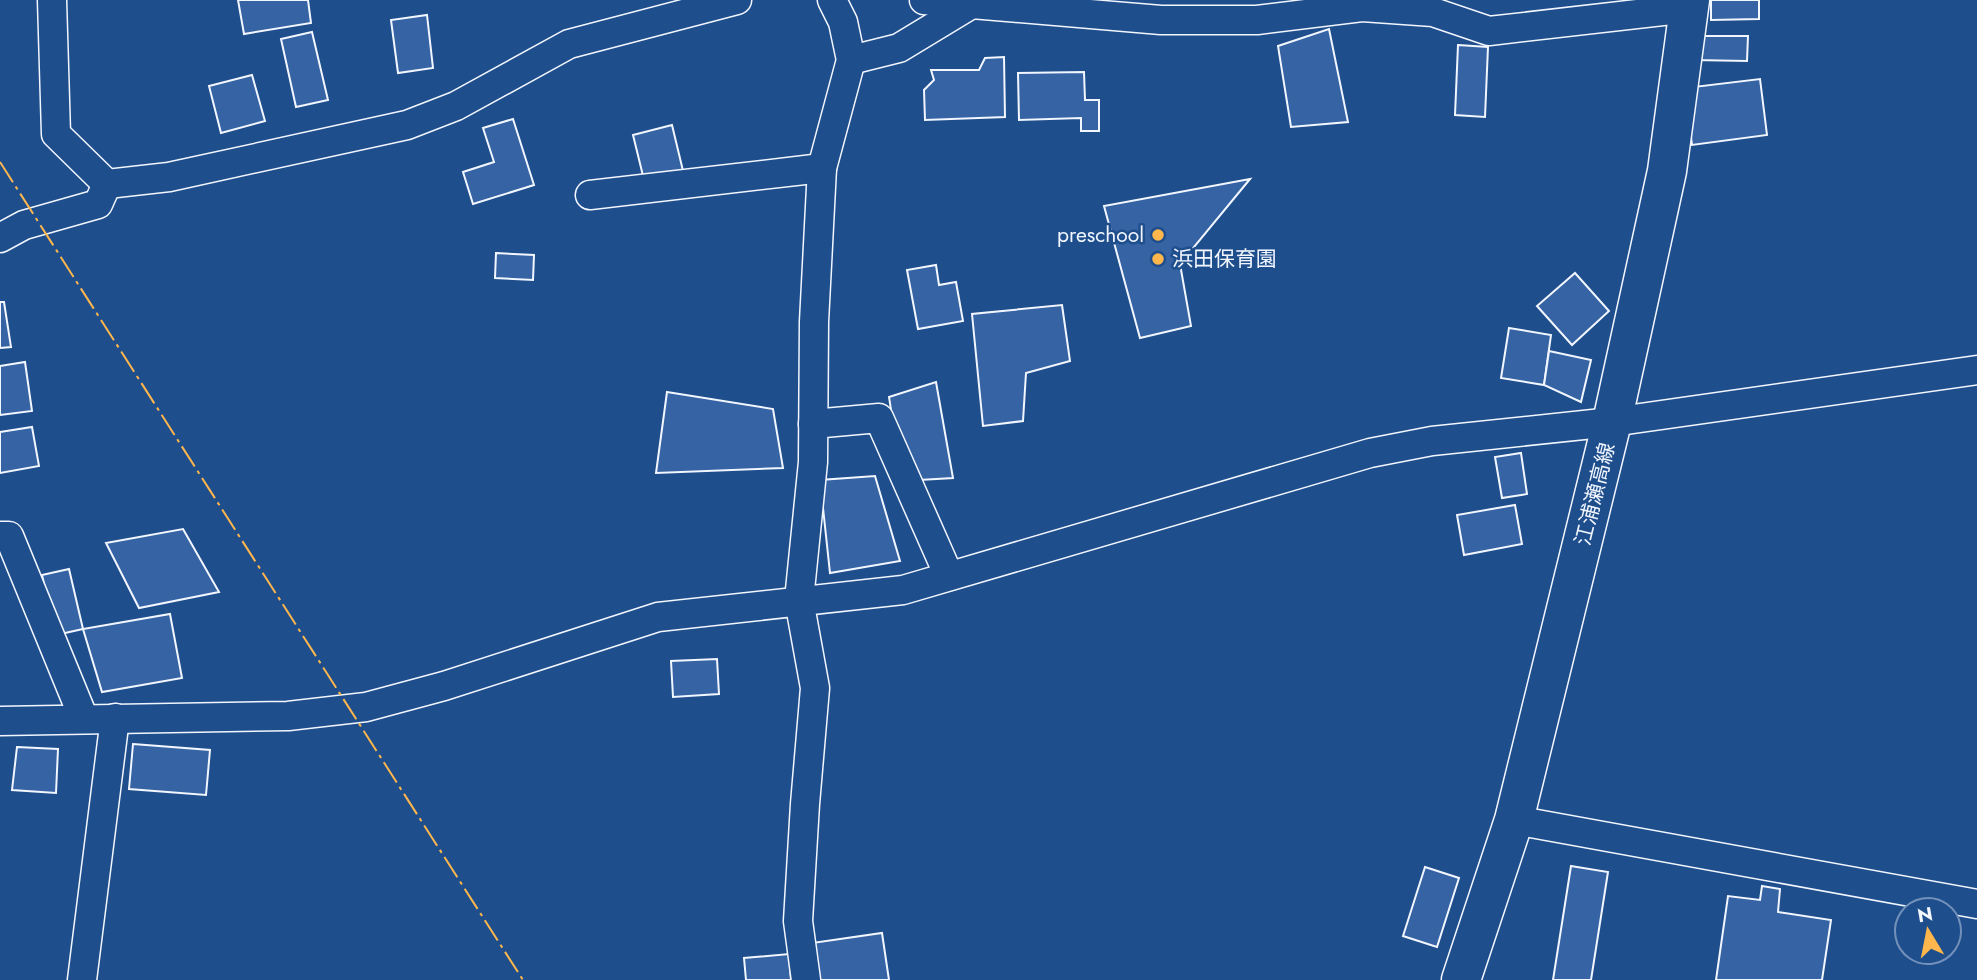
<svg xmlns="http://www.w3.org/2000/svg" width="1977" height="980" font-family="Jost,'Noto Sans JP',sans-serif">
  <rect width="100%" height="100%" fill="#1f4e8c"/>
  <g fill="#3563a3" stroke="#f2f6ff" stroke-width="2">
    <path d="M238 0H308L311 23 244 34Z"/>
    <path d="M1711 0H1759V19L1711 20Z"/>
    <path d="M427 15 433 68 398 73 391 20Z"/>
    <path d="M1329 29 1348 122 1291 127 1278 46Z"/>
    <path d="M312 32 328 100 296 107 281 39Z"/>
    <path d="M1694 36H1748L1747 61 1694 60Z"/>
    <path d="M1458 45 1488 47 1485 117 1455 115Z"/>
    <path d="M1004 57 1005 117 925 120 924 90 934 80 931 70H979L985 58Z"/>
    <path d="M1084 72 1085 100H1099V131H1081V118L1019 120 1018 73Z"/>
    <path d="M252 75 265 121 221 133 209 86Z"/>
    <path d="M1760 79 1767 135 1692 145 1685 88Z"/>
    <path d="M513 119 534 185 473 204 463 172 494 162 483 128Z"/>
    <path d="M672 125 684 175 645 184 633 135Z"/>
    <path d="M1250 179 1180 264 1191 326 1140 338 1104 206Z"/>
    <path d="M496 253 534 255 533 280 495 278Z"/>
    <path d="M936 265 939 285 956 282 963 321 918 329 907 270Z"/>
    <path d="M1575 273 1609 311 1572 345 1537 306Z"/>
    <path d="M0 302H4L11 347 0 348Z"/>
    <path d="M1062 305 1070 361 1026 373 1023 421 983 426 972 314Z"/>
    <path d="M1509 328 1551 335 1544 385 1501 378Z"/>
    <path d="M1549 351 1591 360 1581 402 1544 385Z"/>
    <path d="M25 362 32 411 0 415V366Z"/>
    <path d="M936 382 953 478 902 481 889 397Z"/>
    <path d="M667 392 773 409 783 468 656 473Z"/>
    <path d="M32 427 39 466 0 473V432Z"/>
    <path d="M1521 453 1527 494 1502 498 1495 457Z"/>
    <path d="M875 476 900 561 830 573 820 480Z"/>
    <path d="M1515 505 1522 544 1464 555 1457 515Z"/>
    <path d="M183 529 219 592 139 608 106 543Z"/>
    <path d="M69 569 83 629 56 635 42 575Z"/>
    <path d="M170 614 182 678 102 692 83 629Z"/>
    <path d="M717 659 719 694 673 697 671 661Z"/>
    <path d="M133 744 210 750 206 795 129 789Z"/>
    <path d="M17 747 58 749 56 793 12 790Z"/>
    <path d="M1571 866 1608 872 1591 980H1553Z"/>
    <path d="M1425 867 1459 878 1437 947 1403 936Z"/>
    <path d="M1762 886 1780 889 1778 912 1831 920 1822 980H1716L1728 896 1760 900Z"/>
    <path d="M882 933 889 980H818L812 943Z"/>
    <path d="M789 954 791 980H746L744 958Z"/>
  </g>
  <g fill="none" stroke-linecap="round" stroke-linejoin="round">
    <g stroke="#f2f6ff" stroke-width="31">
      <g id="minor">
        <path d="M52 0 56 134 107 184 169 177 407 125 456 106 569 44 737 0"/>
        <path d="M924 0 1161 20H1257L1362 7 1433 12 1489 31 1689 8"/>
        <path d="M851 60 899 48 970 5"/>
        <path d="M590 195 822 168"/>
        <path d="M0 238 24 225 98 204 107 184"/>
        <path d="M813 424 879 418 949 576"/>
        <path d="M0 536H9L84 719"/>
        <path d="M0 721 288 716 366 707 444 686 658 617 903 590 1370 453 1432 441 1612 422 1977 370"/>
        <path d="M1514 820 1977 904"/>
        <path d="M82 980 115 718"/>
        <path d="M806 980 798 921 805 804 815 688 799 600 813 462 814 322 822 168 851 60 843 22 832 0"/>
      </g>
    </g>
    <g stroke="#f2f6ff" stroke-width="41">
      <path id="secondary" d="M1461 980 1514 820 1612 422 1667 171 1690 0"/>
    </g>
    <use href="#minor" stroke="#1f4e8c" stroke-width="28"/>
    <use href="#secondary" stroke="#1f4e8c" stroke-width="38"/>
    <path stroke="#ffb74d" stroke-width="2" stroke-dasharray="24 5 3.5 5" stroke-linecap="butt" d="M0 162 523 980"/>
  </g>
  <g fill="#ffb74d" stroke="#1f4e8c" stroke-width="2.5">
    <circle cx="1158" cy="235" r="7"/>
    <circle cx="1158" cy="259" r="7"/>
  </g>
  <g text-anchor="middle" dominant-baseline="central" stroke-width="5" stroke-linejoin="round" paint-order="stroke">
    <g font-size="21" fill="#f2f6ff" stroke="#1f4e8c" text-anchor="end">
      <text x="1144" y="235">preschool</text>
      <text x="1172" y="259" text-anchor="start">浜田保育園</text>
    </g>
    <g font-size="21" fill="#f2f6ff" stroke="#1f4e8c">
      <text transform="translate(1595 494) rotate(-76)">江浦瀬高線</text>
    </g>
  </g>
  <g transform="translate(1928 931) rotate(350)"><circle r="33" fill="#1f4e8c" stroke="#7391ba" stroke-width="2"/>
  <path d="M0-5L12 26L0 18L-12 26Z" fill="#ffb74d"/>
  <text y="-10" font-size="19" font-weight="bold" text-anchor="middle" fill="#f2f6ff">N</text>
  </g>
</svg>
